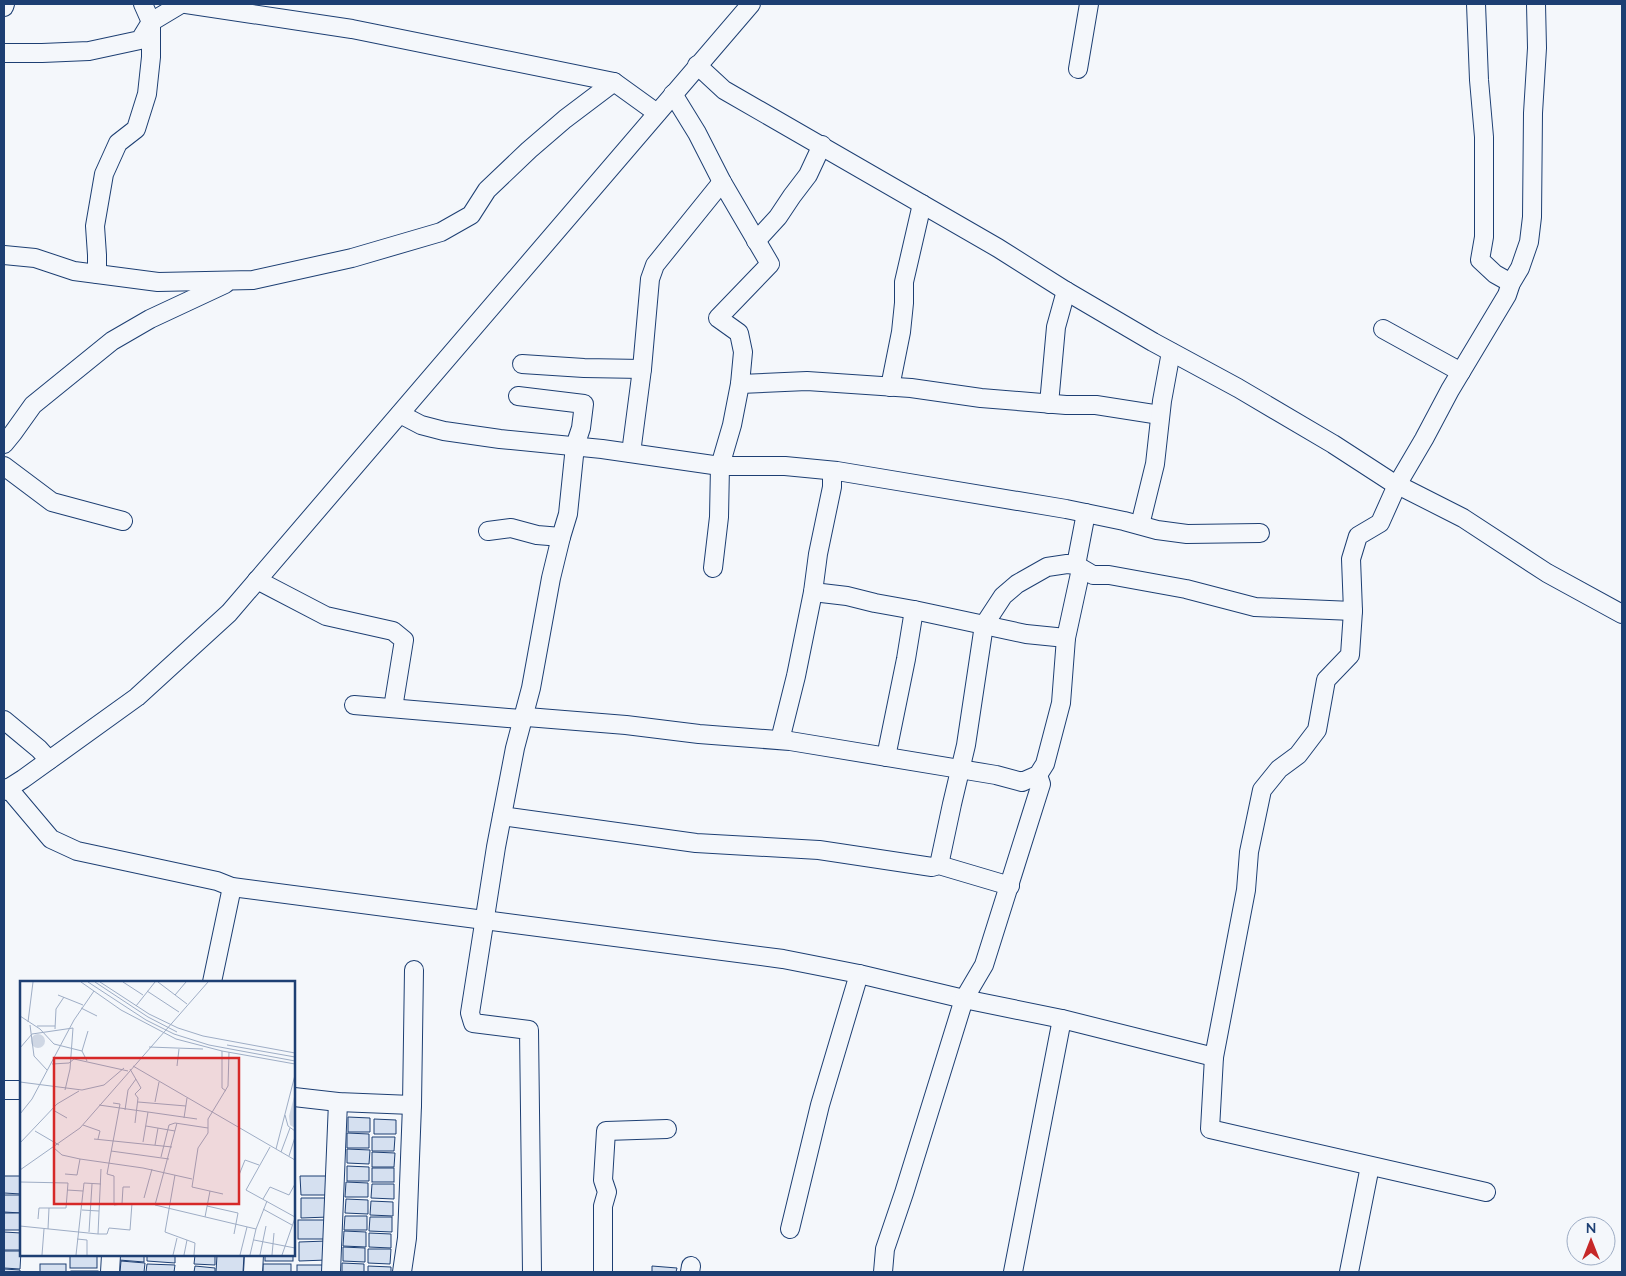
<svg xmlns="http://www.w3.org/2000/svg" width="1626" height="1276" font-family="Mulish,sans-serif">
  <rect width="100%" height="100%" fill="#f4f7fb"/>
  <g fill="#d5e0f0" stroke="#1d3f73">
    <path d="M348 1117 370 1118V1132H348Z"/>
    <path d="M374 1119 396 1120V1134H374Z"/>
    <path d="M347 1133 369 1134V1148H347Z"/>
    <path d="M372 1137H395L394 1151H372Z"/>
    <path d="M347 1149 370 1150 369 1164 347 1163Z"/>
    <path d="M372 1152 395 1153 394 1167H372Z"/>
    <path d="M347 1166 369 1167V1181H347Z"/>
    <rect x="372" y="1168" width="22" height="14"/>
    <path d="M4 1176H21V1194L4 1193Z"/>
    <path d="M300 1176H329V1195H301Z"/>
    <path d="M346 1182 368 1183V1197H345Z"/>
    <path d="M372 1184H394V1199L371 1198Z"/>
    <path d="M4 1195H21V1213L4 1212Z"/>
    <path d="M301 1198H329V1217L301 1218Z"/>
    <path d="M346 1199 368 1200V1214L345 1213Z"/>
    <path d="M371 1201 393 1202V1216L370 1215Z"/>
    <rect x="4" y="1213" width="17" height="17"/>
    <path d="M345 1216H367V1230H344Z"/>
    <path d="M370 1217H392V1232L369 1231Z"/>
    <rect x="298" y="1220" width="28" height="19"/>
    <path d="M344 1231 366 1232V1247L343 1246Z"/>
    <path d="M4 1232 21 1233V1250H4Z"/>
    <path d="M369 1233 391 1234V1248L369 1247Z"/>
    <path d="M327 1241V1260L299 1261V1242Z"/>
    <path d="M343 1247 365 1248V1262L343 1261Z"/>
    <path d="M368 1249H391L390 1264 368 1263Z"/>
    <path d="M4 1251H21L20 1269 4 1268Z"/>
    <rect x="70" y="1255" width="27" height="13"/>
    <path d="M120 1255H144V1262L119 1260Z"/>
    <path d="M147 1255H175V1263L147 1261Z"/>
    <path d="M195 1255H215V1265L194 1264Z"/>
    <path d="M217 1255H244L243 1272H216Z"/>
    <rect x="265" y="1255" width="28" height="6"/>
    <path d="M121 1261 145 1263 144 1272H120Z"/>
    <path d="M342 1263 364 1264V1272H342Z"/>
    <rect x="40" y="1264" width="26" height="8"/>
    <path d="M147 1264 175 1265 174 1272H146Z"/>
    <rect x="263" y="1264" width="28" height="8"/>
    <rect x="297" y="1265" width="28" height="7"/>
    <path d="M195 1266 215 1268V1272H194Z"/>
    <path d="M368 1266 391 1267V1272H368Z"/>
    <path d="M652 1266 677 1268 676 1272H652Z"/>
    <path d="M4 1269 20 1270V1272H4Z"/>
    <rect x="71" y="1271" width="27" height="1"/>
  </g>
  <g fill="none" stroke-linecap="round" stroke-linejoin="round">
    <g stroke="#1d3f73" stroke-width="20">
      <g id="minor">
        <path d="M186 4 352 29 614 82 657 113"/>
        <path d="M1476 4 1479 80 1484 137V237L1480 260 1495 274 1511 283"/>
        <path d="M4 7 5 4"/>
        <path d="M4 53H42L89 51 140 40 151 22 181 4"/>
        <path d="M697 65 724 90 998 248 1066 291 1153 342 1238 388 1333 444 1390 481 1463 518 1547 573 1622 614"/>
        <path d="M1078 69 1089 4"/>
        <path d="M673 94 697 133 722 182 770 264 718 318 739 333 743 352 740 384 732 425 720 466 719 517 713 568"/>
        <path d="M756 241 778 217 792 196 808 175 822 145"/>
        <path d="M4 255 35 258 74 271 158 282 253 280 352 258 441 232 471 215 487 190 529 150 565 119 614 82"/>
        <path d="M97 274V255L95 226 104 174 118 143 136 129 147 94 151 57V22L143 4"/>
        <path d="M1383 329 1461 372"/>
        <path d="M522 364 584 368 642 369"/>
        <path d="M740 384 807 381 911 388 981 398 1066 405H1096L1160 415"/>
        <path d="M890 387 901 332 904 303V282L922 204"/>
        <path d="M518 396 584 404 581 428 575 446 568 514 561 537 551 578 531 688 515 748 496 847 470 1013 473 1023 529 1030 532 1272"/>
        <path d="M1049 404 1056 327 1066 291"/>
        <path d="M400 414 421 425 444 431 500 439 602 449 720 466H785L837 471 1066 509 1124 521 1157 530 1187 534 1260 533"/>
        <path d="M4 444 13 433 33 405 112 341 150 319 225 284"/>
        <path d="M631 453 642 369 650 279 655 265 722 182"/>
        <path d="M4 466 52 502 123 521"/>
        <path d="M1140 525 1155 464 1162 401 1171 352"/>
        <path d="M488 531 511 528 537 535 561 537"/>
        <path d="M1076 565 1086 513"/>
        <path d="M257 580 326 616 393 631 404 640 393 708"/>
        <path d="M813 592 847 596 875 603 914 610 1026 634 1066 638"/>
        <path d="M354 705 508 718 522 719 527 717 626 725 699 734 790 741 996 775 1022 782 1038 775 1045 764 1061 703 1066 638 1081 569"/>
        <path d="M4 720 39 749 49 760"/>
        <path d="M780 740 796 676 813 592 818 554 832 487V471"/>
        <path d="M886 757 906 659 914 610"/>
        <path d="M8 788 51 839 77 851 217 881 232 887 783 959 859 974 964 999 1062 1019 1214 1057"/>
        <path d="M4 791 23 779 137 697 229 613 751 4"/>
        <path d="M502 816 696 843 819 850 932 867 939 865 1010 886"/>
        <path d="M939 865 952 804 966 745 984 625 1003 596 1017 584 1047 567 1067 564 1076 565 1093 575H1109L1186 589 1255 607 1353 611"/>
        <path d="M212 982 232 887"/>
        <path d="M4 1090H21"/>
        <path d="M294 1097 338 1102 412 1105"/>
        <path d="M1486 1192 1210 1129 1214 1057 1246 890 1249 852 1262 790 1279 769 1298 755 1317 730 1326 680 1350 655 1353 611 1351 559 1358 536 1380 523 1397 485 1424 439 1450 390 1507 295 1511 283 1520 268 1529 242 1532 217 1533 113 1537 48 1536 4"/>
        <path d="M790 1229 820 1105 859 974"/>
        <path d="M110 1272 111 1255"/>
        <path d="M253 1272 254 1255"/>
        <path d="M331 1272 338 1102"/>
        <path d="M402 1272 407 1238 412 1105 414 970"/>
        <path d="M603 1272V1206L607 1192 603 1180 606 1131 667 1129"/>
        <path d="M690 1272 691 1266"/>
        <path d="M883 1272 885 1249 904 1193 964 999 984 965 1041 784 1038 775"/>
        <path d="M1013 1272 1062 1019"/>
        <path d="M1349 1272 1370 1166"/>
      </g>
    </g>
    <use href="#minor" stroke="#f4f7fb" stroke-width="18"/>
  </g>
  <g transform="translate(20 981)">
    <rect width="275" height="275" fill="#f4f7fb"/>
    <path d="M11 60a7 7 0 1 1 14 0a7 7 0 1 1-14 0ZM275 112V147L270 144 269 135Z" fill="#cfd7e4"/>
    <path fill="none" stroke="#9eadc5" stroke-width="1" d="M61 1 101 29 156 58 202 70 275 83M68 1 126 39 154 53 189 64 275 80M75 1 128 36 157 51M80 1 129 33 158 47 183 55 275 72M103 1 123 14M138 1 167 23M127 10 159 31M38 14 63 24M155 14 166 1M116 25 135 1M61 27 77 35M0 35 20 48 34 63 62 70 67 80M8 41 13 1M10 44 14 75 27 89M17 45H35M35 48 36 28 44 16M207 64 275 76M129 66 183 68M0 67 12 53 53 47 50 88 45 109M62 70 68 50M202 70V107L206 110M32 83 49 82 54 78 108 90M113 85 275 179M157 85 159 68M110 88 121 107 115 113 118 117 115 142M0 101 62 109 84 104 104 87M118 121 166 125M135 121 139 101M93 122 100 123 87 193 94 195V224L102 223 103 206H110M79 124 177 138M33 129 47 137M105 129 108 109 116 98M0 133 12 118 54 39 74 10M265 134 268 145 275 150M164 137 167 117M157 142 135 224 236 248 247 220M63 144 80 150 78 158M126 145 155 150M15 150 39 164M74 158 152 166M123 161 128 131M0 162 37 123 59 110M135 164 138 147M250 166 226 209 275 236M34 167 42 174 60 178 123 187 172 198M256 168 275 94M91 170 149 178M261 171 270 147M269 175 275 156M141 176 149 144 155 142 188 147M0 189 60 147 188 1M45 193 57 194 60 178M155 194 145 251 175 262 174 274M219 194 225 179 239 184M0 201 48 202 46 227H19L18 238M47 209 63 210M203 213 172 206 178 167 188 152V138L208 105 209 71M124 217 132 188M243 218 250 206 269 214 275 203M187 225 218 232 214 253M243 228 272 244M62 229 79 230M185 236 190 210M0 245 78 253H87L89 247 110 249 112 222M28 248 29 227M69 251 72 203M78 253 81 188M57 258 67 259V274M234 259 275 267M22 274 24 248M56 274 64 202 81 203M153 274 157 257M164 274 167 259M220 274 227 246M230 274 236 248M240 274 246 245M252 274 254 252M262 274 275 237"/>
    <path fill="#d62828" fill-opacity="0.15" stroke="#d62828" stroke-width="2.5" d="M34 77H219V223H34Z"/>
    <rect width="275" height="275" fill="none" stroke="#1d3f73" stroke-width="2.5"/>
  </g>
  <rect width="1626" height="1276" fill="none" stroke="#1d3f73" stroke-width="10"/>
  <g transform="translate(1591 1241)"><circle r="24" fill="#f4f7fb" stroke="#9eadc5"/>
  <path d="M0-4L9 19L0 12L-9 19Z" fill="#c62828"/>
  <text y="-8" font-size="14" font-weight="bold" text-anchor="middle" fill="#1d3f73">N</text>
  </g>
</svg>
